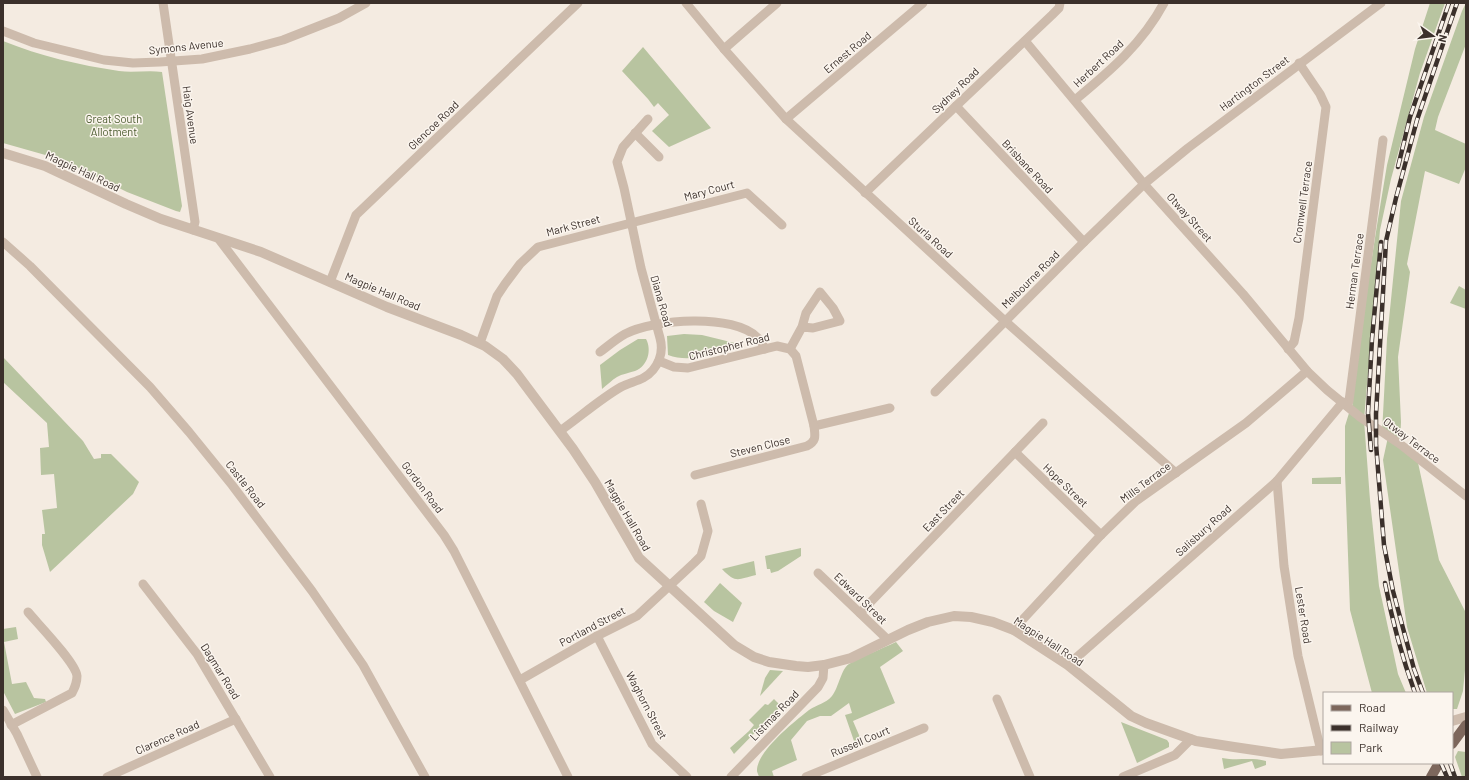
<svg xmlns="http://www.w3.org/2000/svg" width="1469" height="780" font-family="Barlow,sans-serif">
  <rect width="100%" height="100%" fill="#f4ebe1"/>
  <g fill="#b8c4a0">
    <path d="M1430 3H1445L1420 73 1391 179 1380 230 1364 420 1370 500 1379 586 1398 674 1406 693H1372L1350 610 1345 472V426L1349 413 1352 409 1357 352 1378 219 1387 165 1415 49Z"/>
    <path d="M1466 3V44L1438 117 1435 130 1466 144V167L1459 184 1425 171 1407 264 1410 272 1398 357 1401 422 1400 444 1417 458 1439 560 1466 613V660L1463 691 1457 709H1452V693H1427L1407 627 1383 460 1388 437 1382 433 1387 339 1401 201 1424 117 1462 11Z"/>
    <path d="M3 41C40 56 79 65 119 71 133 73 148 70 162 72L182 206 180 212 176 211 127 192 63 160 3 143Z"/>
    <path d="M643 47 711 128 669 147 652 131 669 115 658 103 654 107 648 99 622 71Z"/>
    <path d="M1459 286 1466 290V309L1450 303Z"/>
    <path d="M684 334 702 335 743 345C720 352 692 364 668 355L667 336Z"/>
    <path d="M638 339H646C652 350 648 366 635 371 629 373 622 374 617 377 612 380 607 385 602 389L600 365 620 350Z"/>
    <path d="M3 357 83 441 94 459 101 458V454H111L139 482 133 494 50 572 42 545V534H45L42 510 57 508 54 474 41 475 40 448 49 447 47 423 3 382Z"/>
    <path d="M1341 477V484H1312V478Z"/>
    <path d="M801 548V556L778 571 771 573 770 569H767L765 556Z"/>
    <path d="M754 561 756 575C738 579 736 584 722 569Z"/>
    <path d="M720 583 742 603 733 622 714 611 704 602Z"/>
    <path d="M16 627 18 639 4 642 12 684 26 682 34 698 45 699 46 702 15 714 3 691V629Z"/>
    <path d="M896 642 903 651 880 667 895 703 853 721 862 742 854 741 845 715 852 713 849 703 831 716H820L807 721 791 740 797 760 772 771 774 777H759C759 776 757 772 757 771 756 752 795 721 809 710 818 704 825 704 832 696 839 687 841 669 849 664 863 656 881 649 896 642Z"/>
    <path d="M770 670 783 671 760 696 765 678Z"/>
    <path d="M774 699 781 706 734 754 730 748 749 731 754 725 749 720 765 704 768 705Z"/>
    <path d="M1121 722 1167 740 1169 743V747L1137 763Z"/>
    <path d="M1458 751 1466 752V777H1462L1455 757Z"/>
    <path d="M1222 758C1236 761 1251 757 1266 761V765L1255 769 1252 761 1224 769Z"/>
  </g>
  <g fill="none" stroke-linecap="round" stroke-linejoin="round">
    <g stroke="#cdbbac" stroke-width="9">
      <path d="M163 3 195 222 193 230"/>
      <path d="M686 3 724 49 786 119 1005 321 1176 473"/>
      <path d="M3 31 34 43 104 60 133 63 160 62 202 59 250 49 283 40 339 18 366 3"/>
      <path d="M1025 41 1144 184 1243 294 1307 371 1327 390 1360 417 1400 444 1466 496"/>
      <path d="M724 49 777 3"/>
      <path d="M1075 100C1110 71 1142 44 1164 3"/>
      <path d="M956 106 1084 242"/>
      <path d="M786 119 923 3"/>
      <path d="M635 133 659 157"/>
      <path d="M865 193 956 106 1052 15 1059 8 1060 3"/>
      <path d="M218 238 444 535 454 551 568 777"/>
      <path d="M3 242 30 266 150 387 189 432 232 485 312 591 363 665 425 777"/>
      <path d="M330 282 356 215 578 3"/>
      <path d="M480 343 497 296 505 284 520 264 538 247 747 193 782 225"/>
      <path d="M790 349 802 327 806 313 820 292 833 308 840 321 813 328 802 327"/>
      <path d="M1288 349 1294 342 1299 318 1326 107 1320 94 1299 63"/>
      <path d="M600 352C608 346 616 339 625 334 654 319 734 313 758 338 761 341 763 345 765 349"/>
      <path d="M659 361 674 367 688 368 777 346 790 349 796 356 814 426 890 408"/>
      <path d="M935 392 1084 242 1144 184 1188 148 1381 3"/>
      <path d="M1347 406 1349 401 1383 140"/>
      <path d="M560 431C580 417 600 399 621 387 632 381 644 381 653 370 661 360 663 349 660 338L641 268 624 188 617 162 623 147 648 119"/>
      <path d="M1015 452 1101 535"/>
      <path d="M695 475 807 446C817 441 815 436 814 426"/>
      <path d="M1277 481 1284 566 1298 656 1321 751"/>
      <path d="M818 573 887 639"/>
      <path d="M143 584 197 654 270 777"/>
      <path d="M860 613 1043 423"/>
      <path d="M1013 630 1101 535 1136 501 1246 423 1307 371"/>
      <path d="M597 636 652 744 687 777"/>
      <path d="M1068 665 1277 481 1343 402"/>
      <path d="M520 680 597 636 637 616 694 563 701 556 708 531 701 504"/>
      <path d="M997 699 1030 777"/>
      <path d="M3 710 17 734 37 777"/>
      <path d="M11 725 72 693C75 687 77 683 77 676 76 663 38 624 28 612"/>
      <path d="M107 777 236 719"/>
      <path d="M731 777 818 687 823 678 824 665"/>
      <path d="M806 777 924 728"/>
      <path d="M1123 777 1175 755 1191 739"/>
    </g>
    <g stroke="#cdbbac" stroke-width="10">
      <path d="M3 153 45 166 126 204 161 219 261 252 387 307 461 335 485 346 503 359 517 374 573 449 595 482 639 558 734 645 754 657 769 662 796 666 808 667 824 665 851 658 908 630 928 622 954 616 971 617 993 622 1014 630 1068 665 1131 716 1146 723 1196 741 1234 747 1281 754 1324 750"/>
      <path d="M1452 721 1466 717"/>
    </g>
    <g stroke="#7d675c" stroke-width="10">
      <path d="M1452 744 1466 725"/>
      <path d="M1431 777 1439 763"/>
    </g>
    <g stroke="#3b302b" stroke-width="4.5">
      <g id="rail">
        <path d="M1398 167 1410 117 1449 3"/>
        <path d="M1371 450 1368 413 1372 339 1381 242"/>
        <path d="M1385 583C1392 620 1402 657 1415 693"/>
        <path d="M1423 693 1414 669 1393 591 1384 545 1376 444V414L1386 241 1396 198 1417 120 1457 3"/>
        <path d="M1441 763 1447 777"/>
        <path d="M1450 763 1455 777"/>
      </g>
    </g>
    <use href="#rail" stroke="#fbf5ee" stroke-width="3" stroke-dasharray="9" stroke-linecap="butt"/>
  </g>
  <g text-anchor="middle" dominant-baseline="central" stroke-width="3" stroke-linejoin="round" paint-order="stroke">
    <g font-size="11" fill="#3b302b" stroke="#fbf5ee">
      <text transform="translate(186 46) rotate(-6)">Symons Avenue</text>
      <text transform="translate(847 52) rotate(-40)">Ernest Road</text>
      <text transform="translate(1098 63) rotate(-43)">Herbert Road</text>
      <text transform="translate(1254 83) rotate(-37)">Hartington Street</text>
      <text transform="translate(955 90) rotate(-44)">Sydney Road</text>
      <text transform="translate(191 115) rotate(82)">Haig Avenue</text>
      <text transform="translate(433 125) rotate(-44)">Glencoe Road</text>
      <text transform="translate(1028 166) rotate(47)">Brisbane Road</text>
      <text transform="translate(83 171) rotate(25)">Magpie Hall Road</text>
      <text transform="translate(709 190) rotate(-15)">Mary Court</text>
      <text transform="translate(1302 202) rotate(-82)">Cromwell Terrace</text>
      <text transform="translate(1190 217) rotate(48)">Otway Street</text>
      <text transform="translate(573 225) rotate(-15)">Mark Street</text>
      <text transform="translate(931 237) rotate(42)">Sturla Road</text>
      <text transform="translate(1354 271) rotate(-82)">Herman Terrace</text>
      <text transform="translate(1030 279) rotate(-45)">Melbourne Road</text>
      <text transform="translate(383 291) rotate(23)">Magpie Hall Road</text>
      <text transform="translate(662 301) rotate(74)">Diana Road</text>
      <text transform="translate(729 346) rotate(-14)">Christopher Road</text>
      <text transform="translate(1412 440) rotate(37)">Otway Terrace</text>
      <text transform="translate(760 446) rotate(-14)">Steven Close</text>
      <text transform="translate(1145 482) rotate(-37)">Mills Terrace</text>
      <text transform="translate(246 484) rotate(52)">Castle Road</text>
      <text transform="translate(1066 485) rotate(44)">Hope Street</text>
      <text transform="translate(423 487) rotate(53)">Gordon Road</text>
      <text transform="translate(943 510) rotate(-46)">East Street</text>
      <text transform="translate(628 515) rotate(60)">Magpie Hall Road</text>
      <text transform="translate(1203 530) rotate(-42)">Salisbury Road</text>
      <text transform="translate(861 598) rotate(44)">Edward Street</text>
      <text transform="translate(1304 615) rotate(81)">Lester Road</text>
      <text transform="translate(592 626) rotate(-28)">Portland Street</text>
      <text transform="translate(1049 641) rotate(33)">Magpie Hall Road</text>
      <text transform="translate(221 671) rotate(58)">Dagmar Road</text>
      <text transform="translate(647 705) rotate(62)">Waghorn Street</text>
      <text transform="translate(774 715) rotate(-46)">Listmas Road</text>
      <text transform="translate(167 737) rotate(-24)">Clarence Road</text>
      <text transform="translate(860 741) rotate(-23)">Russell Court</text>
    </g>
    <g font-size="11" fill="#4a5a2e" stroke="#fbf5ee">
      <text x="114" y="118">Great South<tspan x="114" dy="13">Allotment</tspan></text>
    </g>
  </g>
  <rect width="1469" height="780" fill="none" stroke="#3b302b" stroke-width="8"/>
  <rect x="1323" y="692" width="130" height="72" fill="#fbf5ee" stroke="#aea6a0"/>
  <rect x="1331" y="705" width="20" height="6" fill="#7d675c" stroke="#aea6a0"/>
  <text x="1359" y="712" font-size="12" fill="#3b302b">Road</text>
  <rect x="1331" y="725" width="20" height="6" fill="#3b302b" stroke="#aea6a0"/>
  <text x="1359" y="732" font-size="12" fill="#3b302b">Railway</text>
  <rect x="1331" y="742" width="20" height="12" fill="#b8c4a0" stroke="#aea6a0"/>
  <text x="1359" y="752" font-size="12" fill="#3b302b">Park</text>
  <g transform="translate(1433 36) rotate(104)" stroke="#fbf5ee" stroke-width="3" paint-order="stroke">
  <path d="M0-3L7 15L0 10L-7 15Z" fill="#3b302b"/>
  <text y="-6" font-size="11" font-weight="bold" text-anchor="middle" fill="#3b302b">N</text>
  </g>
</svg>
